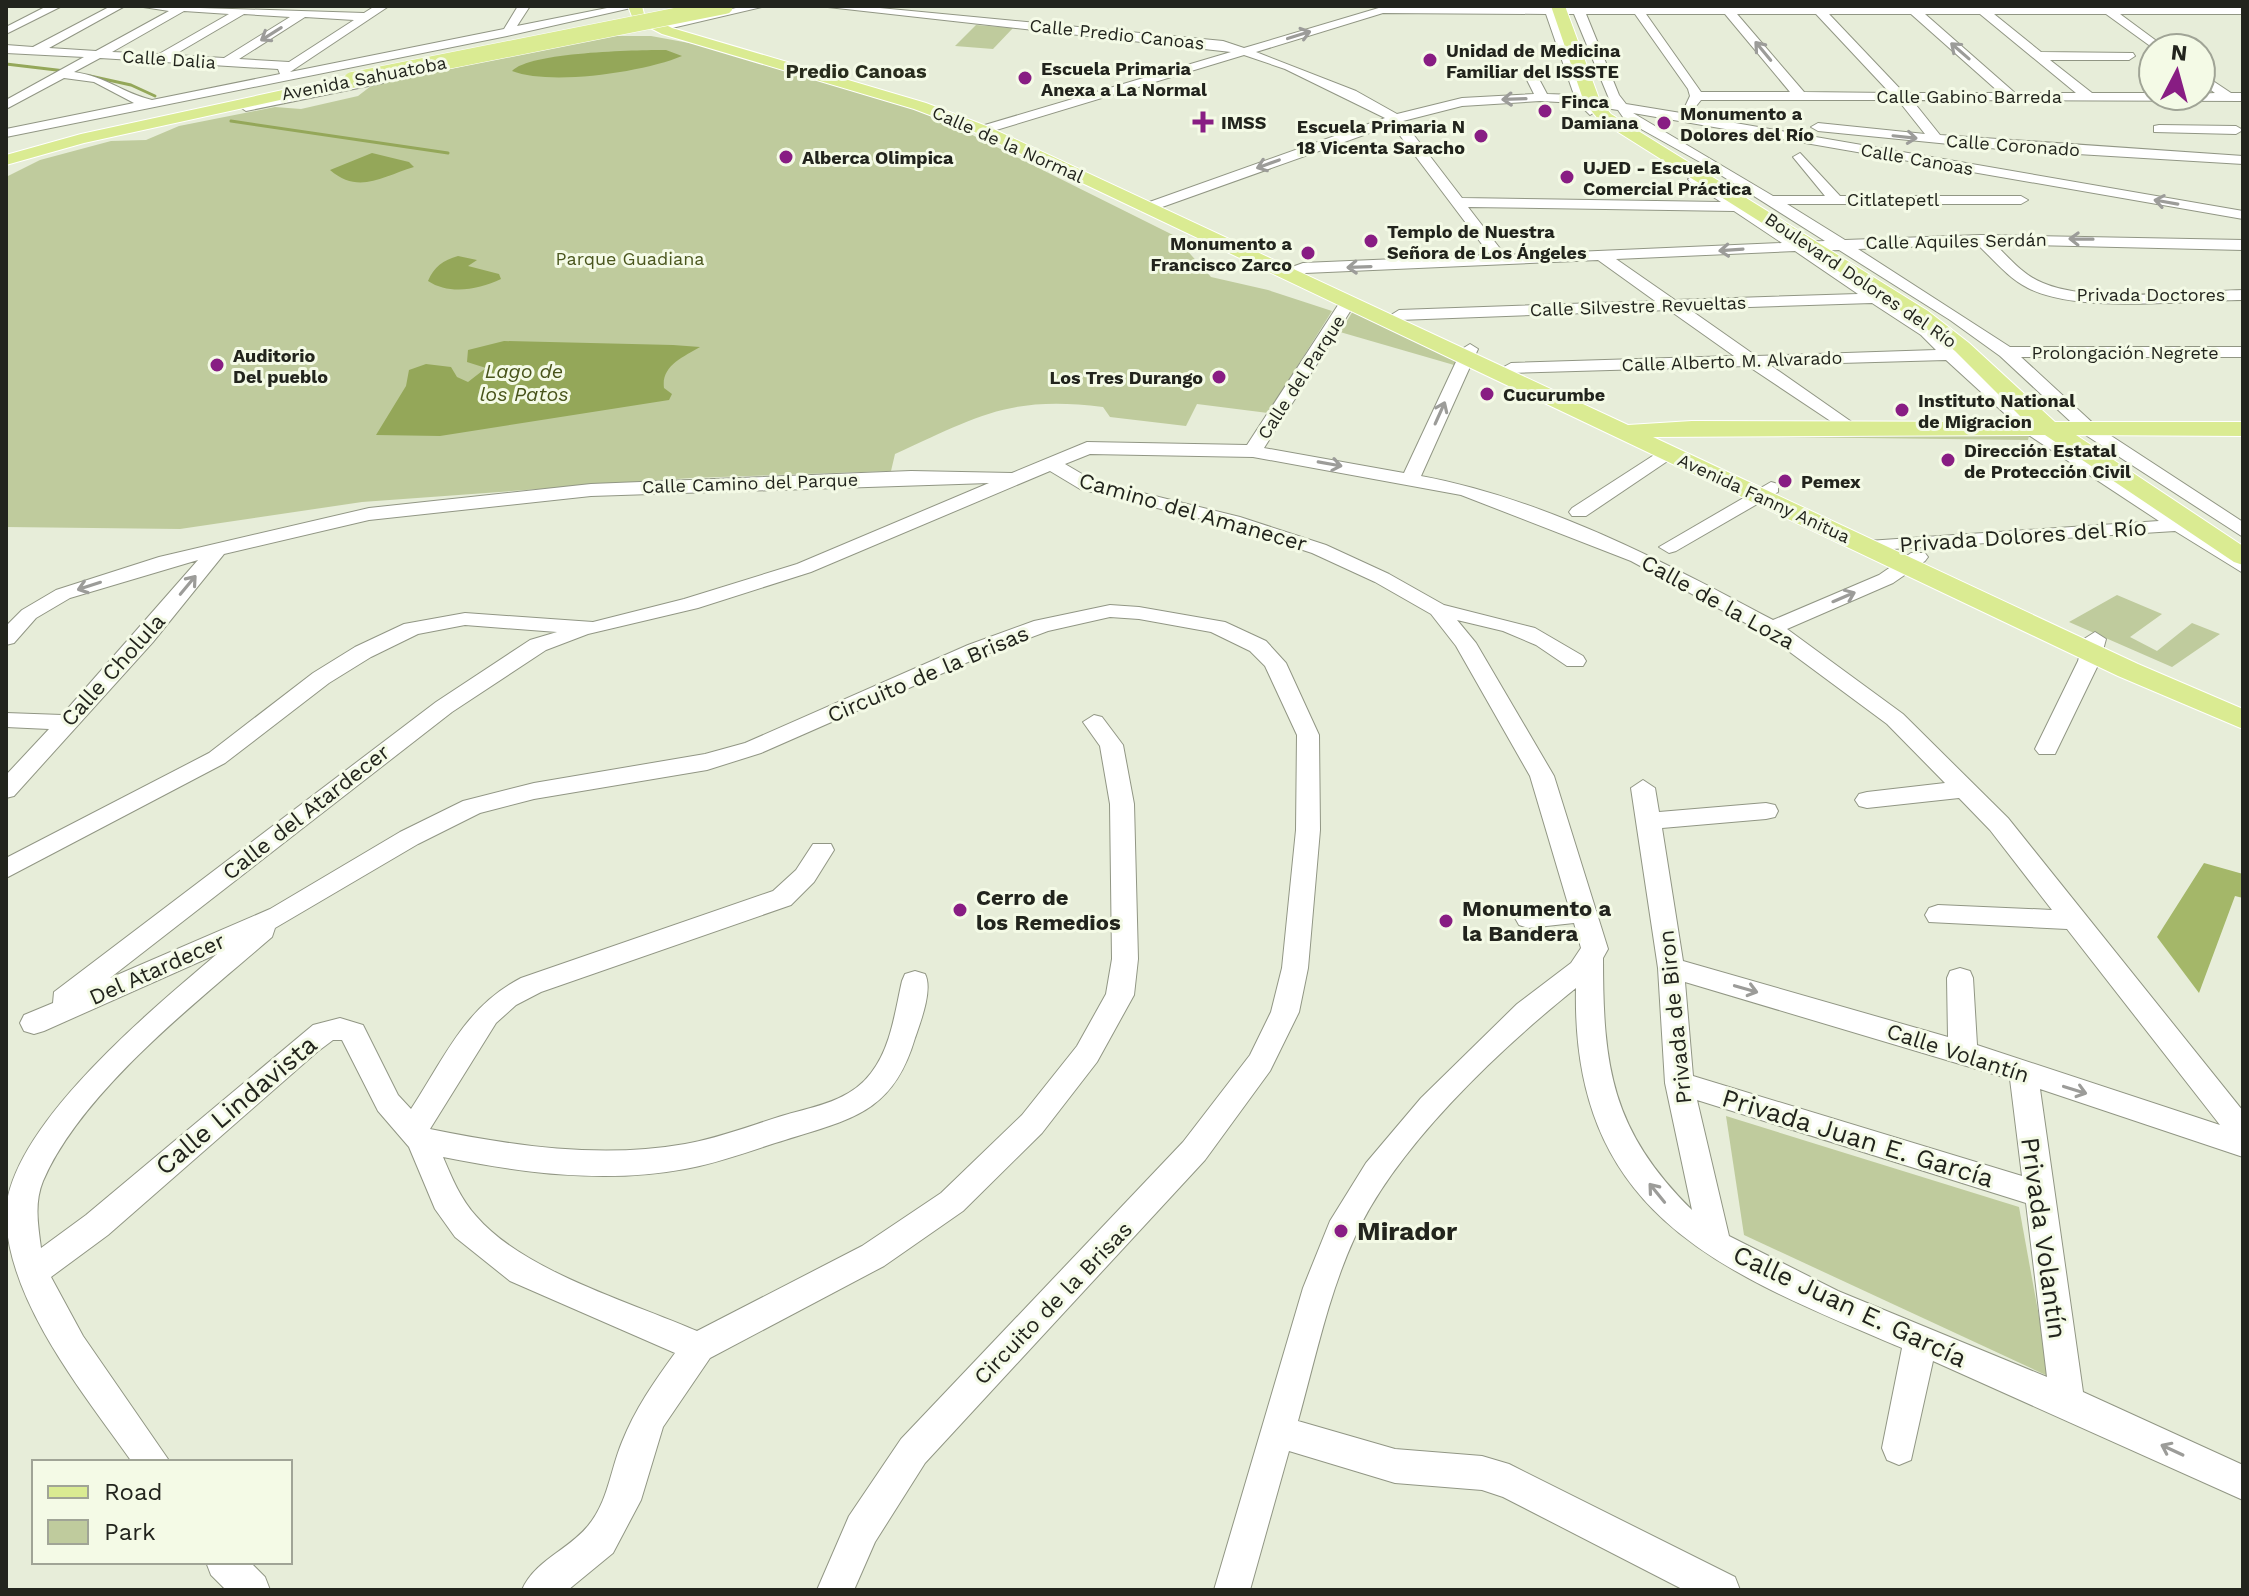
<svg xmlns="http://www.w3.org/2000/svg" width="2249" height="1596" font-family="'Work Sans',sans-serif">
  <rect width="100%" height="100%" fill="#e7edd9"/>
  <g fill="#bfcb9d">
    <path d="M976 25 1013 28 993 49 955 46Z"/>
    <path d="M602 36H651L700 45 930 114 1173 235 1211 277 1268 290 1332 311 1268 413 1197 404 1186 426 1110 417 1103 407C1009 395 977 417 895 454L891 471 691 478 362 502 180 529 6 527V177L40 160 111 141 146 140 179 126 275 107 301 109 358 96 371 86Z"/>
    <path d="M1353 311 1459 356 1454 365 1340 332Z"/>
    <path d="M2020 431 2029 436 2028 440 1705 436Z"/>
    <path d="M2117 595 2162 614 2130 637 2157 651 2192 623 2220 634 2172 667 2069 622Z"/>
    <path d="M1726 1116 2019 1207 2050 1377 1744 1235Z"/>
  </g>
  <path fill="#a4b769" d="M2204 863 2243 874V898L2235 896 2199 993 2157 937Z"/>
  <g fill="#94a759">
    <path d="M666 50 682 56C644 72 551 86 512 71 529 52 636 50 666 50Z"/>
    <path d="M372 153 409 162 414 167C383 176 359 195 330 170Z"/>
    <path d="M458 256 477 260 468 266 499 274 501 279C478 290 449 295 428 281 434 267 443 260 458 256Z"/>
    <path d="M504 341 673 345 700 347C683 357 661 366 664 388L672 394 669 400 440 436 376 435 406 386 409 370 426 364 451 367 457 377 468 382 486 368 467 362 468 350Z"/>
  </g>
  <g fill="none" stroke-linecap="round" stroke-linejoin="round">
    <g stroke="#94a759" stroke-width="3">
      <path d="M6 64 65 71"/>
      <path d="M90 76 131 85 155 96"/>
      <path d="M231 121 448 153"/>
    </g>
    <g stroke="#919684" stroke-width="2">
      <g id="minor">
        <path d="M47 6H62L6 34V27Z"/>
        <path d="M111 6H125L49 48 96 51 169 11 137 6 364 13 375 6H389L290 72 504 29 518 6H530L517 26 617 6H640L507 36 6 137V129L134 103 94 82 64 78 6 109V100L84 57 6 53V45L33 47ZM184 11 229 14 159 54 112 52ZM244 14 290 17 224 58 174 55ZM305 17 354 20 289 62 239 59ZM100 58 278 69 280 74 152 100C123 93 107 77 74 72Z"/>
        <path d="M744 6H766L672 28 666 25Z"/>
        <path d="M819 6H859L1223 41 1244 48 1382 7 2243 8V14H2120L2166 48H2153L2106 14H1994L2041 52 2133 53 2135 56 2129 60H2050L2092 93H2153V96L2215 93 2201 83V73L2231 93H2243V101L1912 100 1940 135 2243 156V164L2010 150 1818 131 1811 127 1818 123 1925 134 1898 100H1701L1689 115 2243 211V219L1633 113 1773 196H1825L1793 157 1800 153 1840 196H2021L2028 200 2021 204H1787L1845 240 1981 235 2243 240V250L1995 244C2009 258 2024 276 2043 283 2092 304 2188 291 2243 290V300C2185 300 2079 314 2028 288 2008 278 1993 259 1977 244L1858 249 2010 347H2243V357H2021L2096 426 2243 522V537L2084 434 2000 356 1950 320 1839 250 1814 251 1933 329 2039 426 2243 558V573L2175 531 1861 551 1858 547 1861 543 1868 541 2159 521 2027 434 1946 360 1770 365 1856 425V433L1850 434 1748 366 1511 373 1502 368 1511 363 1734 356 1669 310 1399 320 1391 315 1399 310 1655 301 1598 260 1305 273 1281 277V271L1303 263 1490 255 1392 125 1151 211H1141V205L1385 118 1285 69 1244 55 983 134 976 130 978 127 1231 52ZM1383 13 1546 14 1574 95 1547 94 1539 79 1548 72 1542 68 1526 78 1534 94 1462 98 1397 114 1356 91 1256 52ZM1557 14H1574L1610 101 1587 97ZM1586 14H1635L1688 89 1690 96 1683 111 1687 114 1626 104 1619 95ZM1646 14H1725L1790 92H1701ZM1737 14H1816L1890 93 1804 92ZM1829 14H1911L2000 93H1904ZM1925 14H1980L2076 93H2015ZM1540 101 1578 103 1590 115 1596 111 1593 106 1618 110 1625 120 1700 162 1825 241 1801 242 1695 175 1688 179 1690 182 1721 202 1462 198 1403 121 1462 106ZM1468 207 1734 211 1782 243 1505 255ZM1795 251 1858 294 1675 300 1616 259ZM1872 303 1921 335 1936 350 1756 356 1689 309Z"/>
        <path d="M379 76 383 77V83L246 111 240 107Z"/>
        <path d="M2159 125 2236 126 2243 130 2236 134 2154 132V126Z"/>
        <path d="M1348 297 1356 302 1264 448 1404 473 1462 349 1470 344 1478 349 1421 476C1545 499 1662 561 1773 620L1879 575 1911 553H1925L1928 557 1925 561 1893 583 1787 629 1903 714 2008 818 2243 1111V1157L2040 1089 2083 1392 2243 1465V1500L1933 1361 1911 1460 1899 1465 1887 1460 1882 1448 1902 1348C1722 1272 1571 1216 1576 988 1500 1049 1394 1148 1354 1239 1328 1296 1315 1360 1298 1421L1395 1449 1482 1456 1509 1464 1735 1577 1740 1590H1684L1503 1497 1482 1490 1395 1483 1289 1451 1250 1590H1214L1303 1288 1330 1221 1366 1163 1421 1098 1517 1004 1571 963 1581 948 1574 923 1528 928 1519 925 1515 918 1519 911 1568 904 1530 776 1456 646 1431 614 1375 582 1312 553 1226 525 1080 489 1050 471 811 572 698 608 588 634 546 650 452 712 110 978 270 909 400 832 463 801 534 783 705 754 745 743 968 645 1034 621 1110 605 1139 607 1225 622 1266 641 1286 663 1319 735 1320 830 1308 968 1299 1012 1270 1071 1205 1160 925 1463 875 1542 854 1590H817L849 1516 901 1439 1183 1142 1250 1055 1271 1012 1282 968 1296 830 1297 735 1265 666 1250 651 1211 632 1139 619 1110 617 1048 631 984 655 761 753 707 770 534 799 480 813 418 844 275 928 272 937C199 1000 81 1092 43 1181 34 1203 38 1225 41 1248L86 1215 313 1025 340 1018 363 1025 398 1095 411 1109C445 1057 465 1007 521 978L773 891 796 870 813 844H831L834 850 814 882 791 905 541 992 516 1005 496 1023 430 1129C514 1146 600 1159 685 1144 719 1138 752 1125 785 1115 816 1106 850 1101 871 1073 891 1048 895 1011 902 981L905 974 915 971 925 974C933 989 921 1021 915 1038 893 1113 851 1119 785 1140 752 1150 719 1163 685 1169 604 1184 523 1173 443 1157 452 1178 460 1198 476 1216 523 1271 630 1302 697 1331L862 1246 941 1193 1022 1115 1077 1046 1106 994 1112 959 1110 804 1100 746 1083 722 1094 715 1102 717 1123 745 1134 804 1138 959 1134 995 1097 1062 1042 1133 963 1211 884 1266 710 1358 663 1427 641 1500 613 1553 568 1590H522C534 1561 568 1550 587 1527 608 1503 610 1471 622 1442 635 1409 654 1382 675 1353L510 1281 455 1237 435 1209 409 1147 378 1111 342 1040H333L317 1052 108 1235 51 1277 83 1336 170 1462H132C84 1394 12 1307 6 1221 0 1133 155 1007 217 954L44 1031 34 1034 24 1031 20 1023 24 1015 53 1003 54 992 436 702 530 640 557 632 465 625 418 634 371 657 329 683 225 763 6 878V858L209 753 313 673 355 647 404 624 465 613 593 622 684 599 797 564 989 483 591 496 369 520 224 554 153 642 14 796 6 798V775L49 729 6 727V713L62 715 198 560 70 598 36 618 14 643 6 645V626L22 610 56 590 159 557 369 508 591 484 911 471 1012 473 1087 442 1247 445 1340 302ZM1090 454 1253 457 1461 495 1631 561 1764 633 1887 724 1945 783 1867 792 1859 794 1855 800 1859 806 1867 808 1959 798 1990 830 2052 910 1938 905 1929 908 1925 915 1929 922 2067 929 2220 1125 1977 1045 1973 978 1970 971 1960 968 1950 971 1947 978 1948 1037 1683 961 1662 828 1766 819 1775 817 1778 811 1775 805 1766 803 1659 812 1655 788 1643 780 1631 788 1658 968 1665 1083 1692 1210C1611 1130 1603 1066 1603 958L1608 949 1554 776 1476 643 1457 620 1503 631 1536 645 1567 666H1583L1586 661 1583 656 1535 628 1444 605 1389 574 1326 545 1240 517 1094 481 1065 464ZM1685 982 2010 1079 2022 1176 1693 1076ZM1697 1100 2026 1203 2047 1377 1838 1291 1729 1236Z"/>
        <path d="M1668 446 1675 448V456L1586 516H1572L1569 512 1572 508Z"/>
        <path d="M1771 482 1778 484V492L1676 551 1669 553 1659 547Z"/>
        <path d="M2095 632 2106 639 2100 661 2055 754H2039L2035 749 2078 661 2084 639Z"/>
        <path d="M206 1562H250L265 1577 270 1590H226L211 1575Z"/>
      </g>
    </g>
    <g stroke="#fff" stroke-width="2">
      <g id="major">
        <path d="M628 6H642L644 14 672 28 926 103 989 127 1628 425 1692 421 2026 422 1955 351 1914 319 1599 120 1584 102 1551 6H1565L1600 101 1611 114 1928 311 1969 343 2055 422H2243V436L2076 435 2243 546V565L2234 562 2045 435 1653 437 2138 664 2243 709V729L2118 676 977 133 914 109 662 34 633 19Z"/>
        <path d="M352 75 360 80 357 83 84 143 6 165V155L81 134Z"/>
      </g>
    </g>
    <use href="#minor" fill="#fff" fill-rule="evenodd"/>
    <use href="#major" fill="#daeb92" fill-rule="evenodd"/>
    <g stroke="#fff" stroke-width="17" stroke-linecap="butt">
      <path id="major-bridge" d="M352 80 725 6"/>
    </g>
    <use href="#major-bridge" stroke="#daeb92" stroke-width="16"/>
  </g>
  <defs><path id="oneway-shaft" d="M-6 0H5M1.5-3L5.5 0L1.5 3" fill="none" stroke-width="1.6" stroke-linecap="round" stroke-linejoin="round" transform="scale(2)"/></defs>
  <g stroke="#9c9c99">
    <use href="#oneway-shaft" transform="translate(271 34) rotate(148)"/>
    <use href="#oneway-shaft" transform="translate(1299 35) rotate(-17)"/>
    <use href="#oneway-shaft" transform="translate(1763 51) rotate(-130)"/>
    <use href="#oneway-shaft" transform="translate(1960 51) rotate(-139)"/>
    <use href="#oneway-shaft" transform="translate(1514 99) rotate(178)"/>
    <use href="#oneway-shaft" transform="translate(1905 137) rotate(6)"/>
    <use href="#oneway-shaft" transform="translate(1268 164) rotate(160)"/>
    <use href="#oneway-shaft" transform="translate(2166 202) rotate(-170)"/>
    <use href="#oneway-shaft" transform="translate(2081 239) rotate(-179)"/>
    <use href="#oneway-shaft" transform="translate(1731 250) rotate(176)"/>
    <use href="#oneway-shaft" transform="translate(1359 267) rotate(178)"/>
    <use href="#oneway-shaft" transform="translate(1440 413) rotate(-66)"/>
    <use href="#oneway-shaft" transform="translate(1330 464) rotate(10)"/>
    <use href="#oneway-shaft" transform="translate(188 585) rotate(-50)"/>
    <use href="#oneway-shaft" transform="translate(89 586) rotate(162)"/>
    <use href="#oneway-shaft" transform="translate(1844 597) rotate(-23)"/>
    <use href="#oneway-shaft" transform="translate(1746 989) rotate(16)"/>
    <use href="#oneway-shaft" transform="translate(2075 1090) rotate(17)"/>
    <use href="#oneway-shaft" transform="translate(1657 1193) rotate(-129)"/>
    <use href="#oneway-shaft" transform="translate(2172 1450) rotate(-155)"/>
  </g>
  <g fill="#881d83" stroke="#f4fae6" stroke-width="3">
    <circle cx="1430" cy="60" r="8"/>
    <circle cx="1025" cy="78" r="8"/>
    <circle cx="1545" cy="111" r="8"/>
    <path d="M1199 110h8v8h8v8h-8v8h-8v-8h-8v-8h8z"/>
    <circle cx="1664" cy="123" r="8"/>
    <circle cx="1481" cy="136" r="8"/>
    <circle cx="786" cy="157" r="8"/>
    <circle cx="1567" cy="177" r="8"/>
    <circle cx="1371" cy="241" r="8"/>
    <circle cx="1308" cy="253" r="8"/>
    <circle cx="217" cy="365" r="8"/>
    <circle cx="1219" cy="377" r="8"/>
    <circle cx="1487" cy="394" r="8"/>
    <circle cx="1902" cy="410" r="8"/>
    <circle cx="1948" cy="460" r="8"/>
    <circle cx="1785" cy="481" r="8"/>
    <circle cx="960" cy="910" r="8"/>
    <circle cx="1446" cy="921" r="8"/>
    <circle cx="1341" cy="1231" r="8"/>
  </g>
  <g text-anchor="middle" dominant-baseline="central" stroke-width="6" stroke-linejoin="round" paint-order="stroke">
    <g font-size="18" fill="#22241d" stroke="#f4fae6">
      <text transform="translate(1117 34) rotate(6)">Calle Predio Canoas</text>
      <text transform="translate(169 59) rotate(4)">Calle Dalia</text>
      <text transform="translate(364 78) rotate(-11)">Avenida Sahuatoba</text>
      <text x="1969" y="96">Calle Gabino Barreda</text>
      <text transform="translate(1008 144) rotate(24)">Calle de la Normal</text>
      <text transform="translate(2013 145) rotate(4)">Calle Coronado</text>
      <text transform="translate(1917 159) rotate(10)">Calle Canoas</text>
      <text x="1893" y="199">Citlatepetl</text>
      <text transform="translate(1956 241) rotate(-1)">Calle Aquiles Serdán</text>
      <text transform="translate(1861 280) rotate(34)">Boulevard Dolores del Río</text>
      <text x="2151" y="294">Privada Doctores</text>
      <text transform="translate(1638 306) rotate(-2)">Calle Silvestre Revueltas</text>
      <text x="2125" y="352">Prolongación Negrete</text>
      <text transform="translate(1732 361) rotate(-2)">Calle Alberto M. Alvarado</text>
      <text transform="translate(1301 377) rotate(-57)">Calle del Parque</text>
      <text transform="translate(750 483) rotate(-2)">Calle Camino del Parque</text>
      <text transform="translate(1764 498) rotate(25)">Avenida Fanny Anitua</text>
    </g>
    <g font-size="18" font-weight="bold" fill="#22241d" stroke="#f4fae6" text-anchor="start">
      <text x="1446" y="50">Unidad de Medicina<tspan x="1446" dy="21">Familiar del ISSSTE</tspan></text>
      <text x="1041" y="68">Escuela Primaria<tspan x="1041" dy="21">Anexa a La Normal</tspan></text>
      <text x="1561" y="101">Finca<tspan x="1561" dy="21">Damiana</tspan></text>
      <text x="1680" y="113">Monumento a<tspan x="1680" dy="21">Dolores del Río</tspan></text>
      <text x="1221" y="122">IMSS</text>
      <text x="1465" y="126" text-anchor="end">Escuela Primaria N<tspan x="1465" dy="21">18 Vicenta Saracho</tspan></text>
      <text x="802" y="157">Alberca Olimpica</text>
      <text x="1583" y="167">UJED - Escuela<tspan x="1583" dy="21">Comercial Práctica</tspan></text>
      <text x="1387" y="231">Templo de Nuestra<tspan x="1387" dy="21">Señora de Los Ángeles</tspan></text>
      <text x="1292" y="243" text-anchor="end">Monumento a<tspan x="1292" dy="21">Francisco Zarco</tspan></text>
      <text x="233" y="355">Auditorio<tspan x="233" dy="21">Del pueblo</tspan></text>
      <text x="1203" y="377" text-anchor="end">Los Tres Durango</text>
      <text x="1503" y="394">Cucurumbe</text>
      <text x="1918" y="400">Instituto National<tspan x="1918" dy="21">de Migracion</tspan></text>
      <text x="1964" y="450">Dirección Estatal<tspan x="1964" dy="21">de Protección Civil</tspan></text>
      <text x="1801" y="481">Pemex</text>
    </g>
    <g font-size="18" fill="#4a561e" stroke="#f4fae6">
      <text x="630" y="258">Parque Guadiana</text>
    </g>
    <g font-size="20" font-weight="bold" fill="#292d1e" stroke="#f4fae6">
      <text x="856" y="71">Predio Canoas</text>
    </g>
    <g font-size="20" font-style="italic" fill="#48541b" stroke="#f4fae6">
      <text x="524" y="371">Lago de<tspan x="524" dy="23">los Patos</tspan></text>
    </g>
    <g font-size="22" fill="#22241d" stroke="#f4fae6">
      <text transform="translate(1193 512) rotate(16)">Camino del Amanecer</text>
      <text transform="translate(2023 536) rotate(-4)">Privada Dolores del Río</text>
      <text transform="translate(1718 602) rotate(29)">Calle de la Loza</text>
      <text transform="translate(113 670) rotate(-48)">Calle Cholula</text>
      <text transform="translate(928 674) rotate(-23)">Circuito de la Brisas</text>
      <text transform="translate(306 812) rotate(-38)">Calle del Atardecer</text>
      <text transform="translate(157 969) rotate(-24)">Del Atardecer</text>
      <text transform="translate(1675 1017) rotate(-96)">Privada de Biron</text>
      <text transform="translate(1958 1053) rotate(18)">Calle Volantín</text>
      <text transform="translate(1053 1303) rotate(-46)">Circuito de la Brisas</text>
    </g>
    <g font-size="22" font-weight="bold" fill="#22241d" stroke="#f4fae6" text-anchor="start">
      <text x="976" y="897">Cerro de<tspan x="976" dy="25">los Remedios</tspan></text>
      <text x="1462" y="908">Monumento a<tspan x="1462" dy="25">la Bandera</tspan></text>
    </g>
    <g font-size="26" fill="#22241d" stroke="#f4fae6">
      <text transform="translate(236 1105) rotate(-40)">Calle Lindavista</text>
      <text transform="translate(1858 1138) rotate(17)">Privada Juan E. García</text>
      <text transform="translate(2044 1238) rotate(82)">Privada Volantín</text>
      <text transform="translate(1850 1306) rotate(25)">Calle Juan E. García</text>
    </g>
    <g font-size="26" font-weight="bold" fill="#22241d" stroke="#f4fae6" text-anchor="start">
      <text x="1357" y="1231">Mirador</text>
    </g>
  </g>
  <rect width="2249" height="1596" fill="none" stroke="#22241d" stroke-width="16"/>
  <rect x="32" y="1460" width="260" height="104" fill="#f4fae6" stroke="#a0a496" stroke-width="2"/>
  <rect x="48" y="1486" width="40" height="12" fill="#daeb92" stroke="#a0a496" stroke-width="2"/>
  <text x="104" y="1500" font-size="24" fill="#22241d">Road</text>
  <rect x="48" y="1520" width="40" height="24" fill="#bfcb9d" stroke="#a0a496" stroke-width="2"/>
  <text x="104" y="1540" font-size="24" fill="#22241d">Park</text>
  <g transform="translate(2177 72) rotate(6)"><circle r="38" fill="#f4fae6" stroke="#a0a496" stroke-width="2"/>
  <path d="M0-6L14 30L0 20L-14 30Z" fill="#881d83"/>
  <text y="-12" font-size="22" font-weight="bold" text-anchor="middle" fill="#22241d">N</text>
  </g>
</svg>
